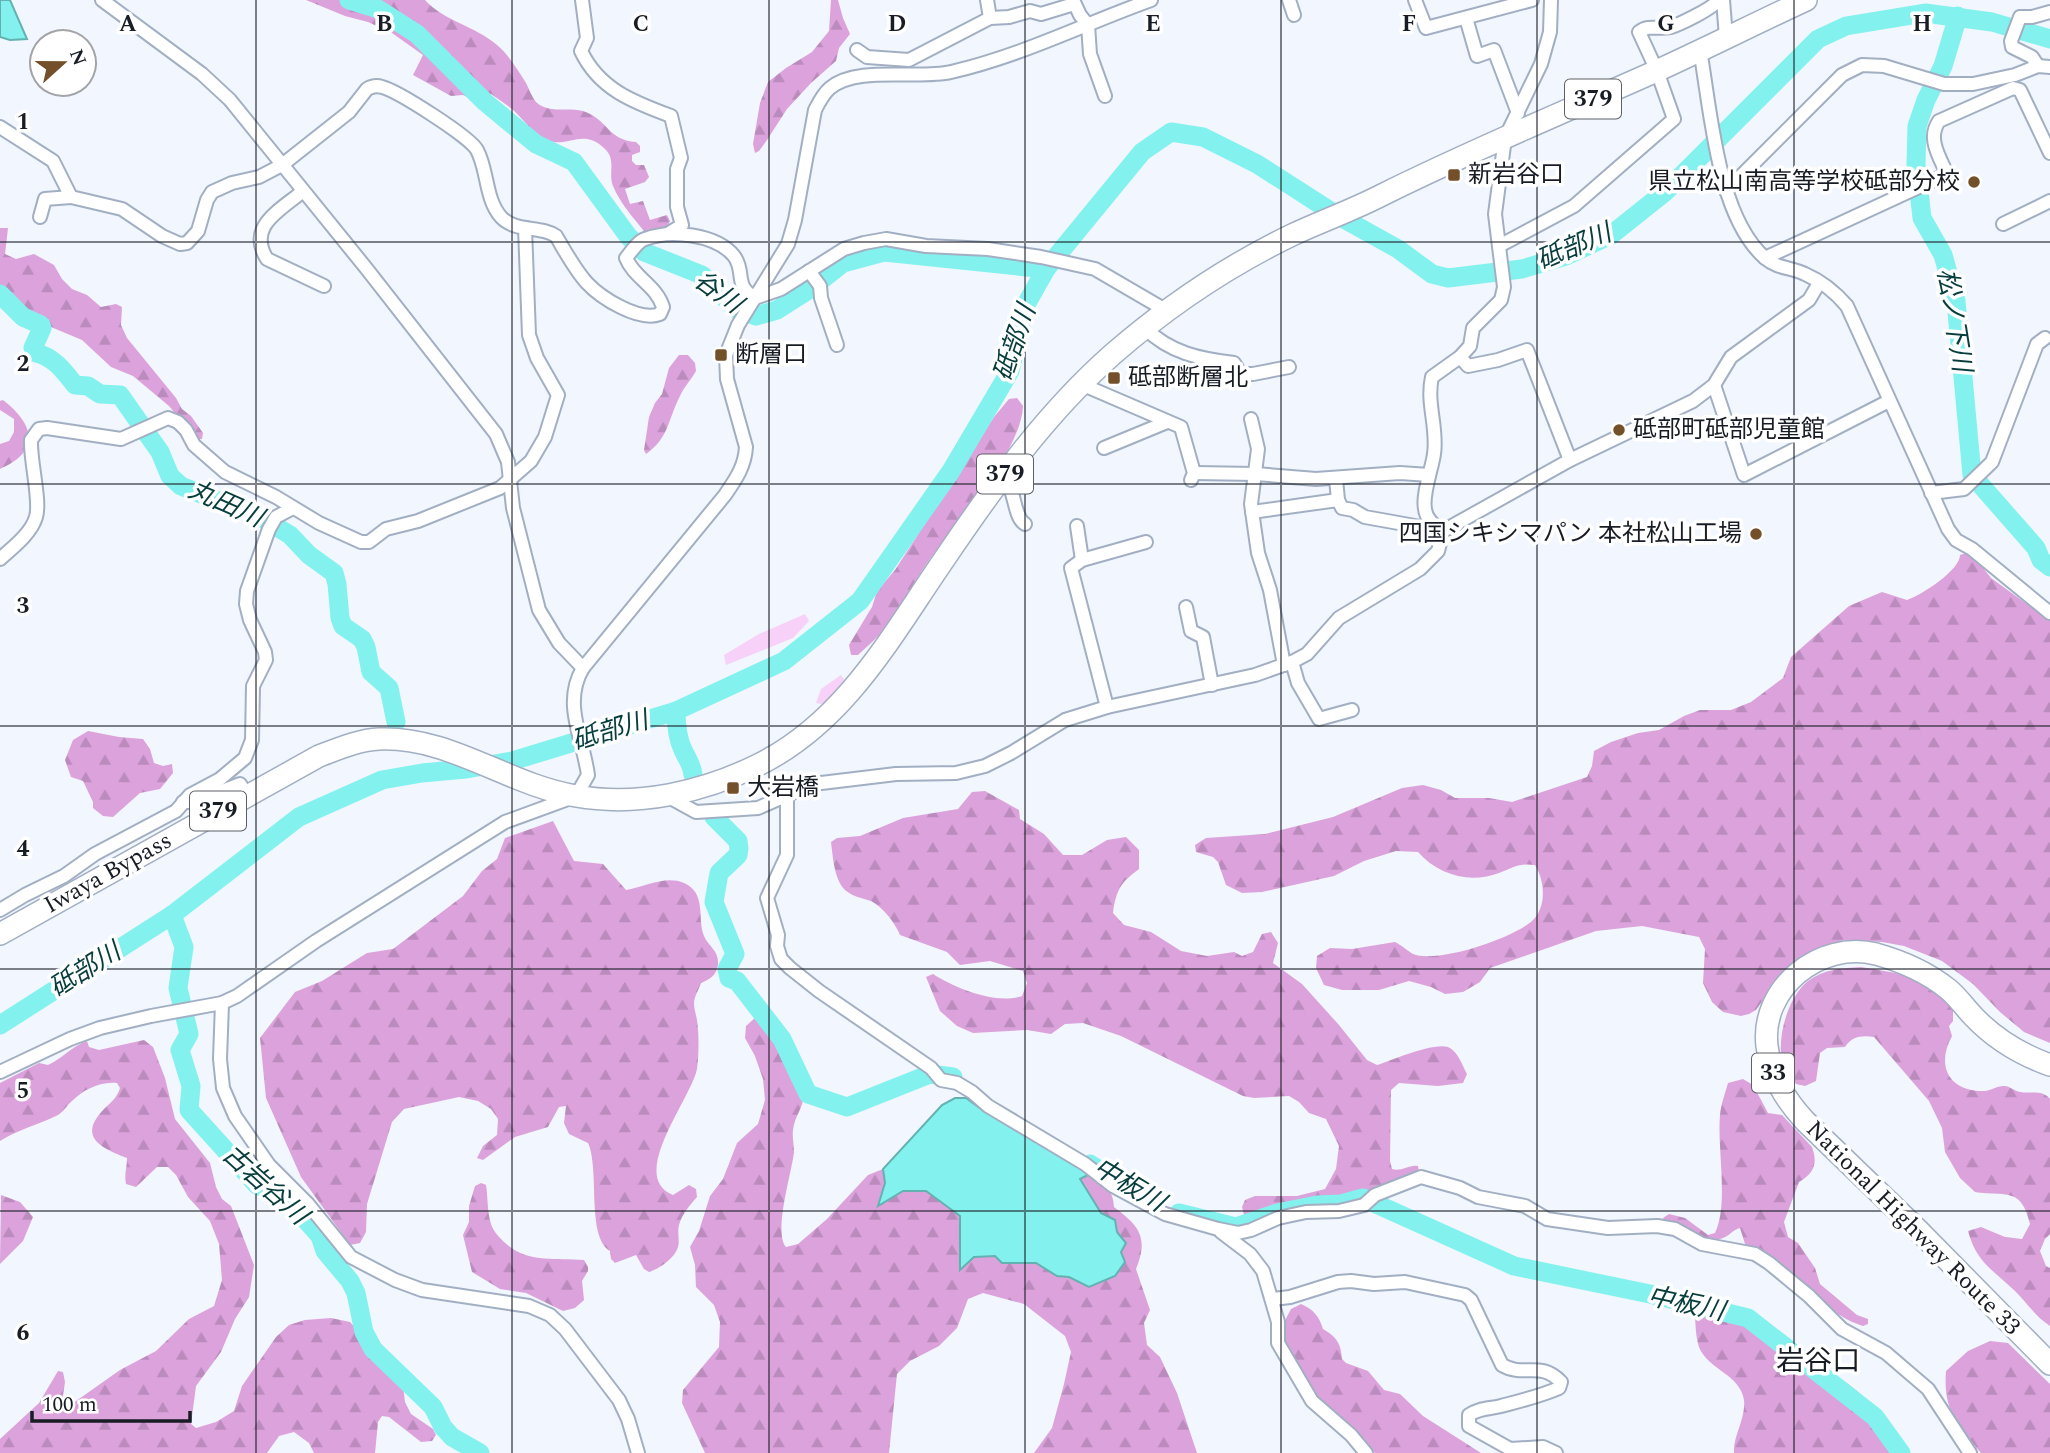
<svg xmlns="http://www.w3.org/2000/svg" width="2050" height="1453" font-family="Spectral,'Noto Sans JP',serif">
  <defs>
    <pattern id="forest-firs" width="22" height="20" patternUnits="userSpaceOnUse" patternTransform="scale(1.75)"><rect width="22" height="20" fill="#dca2dc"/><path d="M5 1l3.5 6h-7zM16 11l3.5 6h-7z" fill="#bc8bbd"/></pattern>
  </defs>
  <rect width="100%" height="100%" fill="#f1f6ff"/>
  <g fill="#f7d1f7">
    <path d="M805 614 809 621 793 638 726 665 724 655 759 634Z"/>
    <path d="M841 675 846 682 827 705 816 703 821 689Z"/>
  </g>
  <g fill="url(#forest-firs)">
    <path d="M306 0H425C444 21 475 26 497 45 508 54 518 70 526 83 529 89 532 97 536 102 549 114 567 107 583 111 608 119 607 140 636 142L640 146V152L632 155V161L636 165H644L649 177 645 182 625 189 630 204 643 201 650 220 667 215 670 221 667 227 653 232 644 231C632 216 620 203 613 186 608 174 616 161 606 150 582 125 567 151 545 139 533 133 523 119 513 110 506 104 498 99 491 94L471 99 463 95 451 96 413 75 423 55 392 33 368 22 345 16Z"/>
    <path d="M831 0H838L843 18 850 34 839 48 836 61 811 83 787 109 767 140 759 151 755 153 753 144 760 103 768 82 786 68 812 52 829 31Z"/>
    <path d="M0 228H8L5 254 16 259 34 254 54 265 62 279 72 289 87 295 101 307 116 304 122 307 121 325 127 338 176 398 182 409 191 416 203 433 202 439H197L169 406 133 376 111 367 82 340 27 317 0 291Z"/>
    <path d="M679 355H688L695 363 696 371C691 380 684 387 680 396 668 419 669 438 646 454L644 450 649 417 655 403 662 394 669 368Z"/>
    <path d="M1017 398 1023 406C1021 452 958 519 932 556 914 581 900 609 881 633 874 641 865 648 858 655H851L849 645 872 607 877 591 895 570 994 417 1009 399Z"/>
    <path d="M3 400C34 424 42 451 0 469V444L9 441 14 432V419L0 410V401Z"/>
    <path d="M1966 553 1976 559 1991 578 2050 621V1043L2024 1032 2000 1012 1973 984 1942 961 1904 946 1882 942 1844 940 1812 952 1776 982 1756 1010 1749 1014 1741 1016 1723 1012 1712 1002 1703 983 1705 949 1699 937 1642 926 1596 931 1490 968 1480 982 1463 992 1445 994 1431 987 1409 981 1379 990H1342L1324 985 1316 968 1317 956 1330 948 1352 949 1395 942C1401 945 1408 951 1413 954 1438 964 1513 938 1532 921 1547 907 1545 881 1535 865 1518 863 1515 867 1499 873 1470 884 1438 875 1418 852L1396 851 1364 861 1334 876 1262 892 1242 893 1226 885 1218 862 1213 857 1196 852 1195 845 1206 838 1265 834 1333 817 1402 788 1423 785 1441 790 1455 798H1489L1512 802 1587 777 1592 766 1594 751 1611 742 1638 733 1659 730 1684 716 1700 710H1731L1751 702 1783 678 1791 657 1849 606 1882 592 1907 600C1922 595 1960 570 1960 555Z"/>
    <path d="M88 731 119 737 143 739 150 749 154 763 163 766 172 764 173 773 160 789 140 793 113 817 103 816 93 808V802L83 781 71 777 65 760 73 740Z"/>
    <path d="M985 791 1019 810 1020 819 1044 834 1063 855H1082L1107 840 1126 837 1139 850V869C1121 882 1116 890 1113 913L1124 925 1151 932 1181 951 1207 956 1234 952 1242 956 1253 952 1262 934 1271 932 1278 943 1273 963 1302 984 1339 1025 1367 1060 1377 1065C1392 1060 1434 1042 1448 1047 1458 1051 1462 1065 1467 1074L1463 1083 1438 1086 1399 1083 1391 1090 1390 1161 1392 1169C1402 1172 1409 1164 1418 1166L1419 1173 1367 1194 1352 1193 1329 1201 1280 1209 1245 1219 1242 1207 1245 1200 1255 1196H1297L1325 1189 1336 1169 1339 1146 1326 1119 1309 1113 1299 1102 1289 1096 1254 1098 1243 1096 1121 1036 1083 1023 1065 1024 1051 1034 1027 1030 973 1033 957 1026 940 1011 926 977 933 974C955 988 996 1005 1022 996L1027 983 1023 971 990 961 960 965 947 952 900 935C895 923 883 907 871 901 862 898 853 897 845 890 834 879 833 857 831 842L837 838 860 836 903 818 958 809 972 792Z"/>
    <path d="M553 821 574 861 603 864 626 890C644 887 666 875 684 883 707 893 697 919 704 936 709 947 719 951 718 964 717 975 710 979 701 983 699 989 694 997 694 1003 694 1009 696 1014 697 1020 699 1035 699 1053 697 1069 691 1099 627 1177 673 1195L689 1185 696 1189 697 1197C690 1205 682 1214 679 1225 677 1232 680 1240 678 1247 675 1258 659 1269 649 1272L644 1269 636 1255 615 1263 611 1259 610 1251C586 1237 600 1169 588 1143L569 1134 564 1123 566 1106 559 1107 548 1127 515 1137 483 1160 477 1158 483 1146 497 1135 498 1119 491 1109 478 1101 459 1097 404 1109 392 1122 367 1204 366 1232 360 1243 350 1245 301 1177 266 1098 260 1038 295 992 322 981 367 953 393 949 463 896 482 871 497 859 505 838Z"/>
    <path d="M1861 967 1896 973 1928 984 1953 1006V1021L1949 1026 1952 1036C1936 1065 1948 1091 1983 1091 1991 1091 1998 1085 2005 1086 2009 1086 2015 1091 2020 1092 2031 1094 2042 1089 2050 1099V1234L2045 1239 2040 1251 2046 1266 2050 1268V1326C2035 1316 2027 1303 2015 1291 1993 1270 1976 1262 1968 1231L1981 1227 2005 1237 2022 1239 2030 1224C2021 1186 2006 1197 1975 1192L1960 1178 1945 1152 1942 1128 1929 1101 1874 1037C1862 1035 1852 1036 1845 1047L1827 1048 1820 1053 1816 1081 1805 1086 1796 1084C1792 1077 1783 1069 1782 1061 1777 1036 1788 997 1808 981 1824 969 1842 968 1861 967Z"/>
    <path d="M756 1017 762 1019C774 1039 796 1059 802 1083 808 1106 795 1112 793 1130 792 1137 794 1144 794 1152 792 1172 773 1232 786 1247L798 1244 827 1219 868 1175 883 1169 885 1183 878 1204 903 1191H926L960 1216 974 1257 995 1256 1002 1263H1036L1057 1276 1069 1277 1090 1287 1121 1252 1115 1220 1101 1213 1080 1179 1090 1174C1104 1183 1113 1189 1114 1207 1139 1226 1149 1237 1136 1269L1150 1310 1144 1323 1147 1345 1160 1357 1177 1393 1197 1453H1034L1052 1428 1064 1384 1071 1352 1065 1336 1024 1304 983 1293 968 1299 957 1328 939 1346 910 1361 897 1374 889 1453H705L682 1403 683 1390 719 1347 720 1322 714 1305 696 1287 695 1265 690 1247 699 1231 710 1196 723 1179 737 1143 758 1124 765 1100 763 1079 755 1056 745 1038 746 1026Z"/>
    <path d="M144 1040 153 1047 165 1078 175 1119 210 1163 216 1187 222 1199 231 1206 254 1265 249 1297 235 1319 221 1352 196 1386 191 1424 196 1428 216 1422 234 1411 242 1386 276 1337 289 1325 305 1320 331 1318 350 1322 360 1333 370 1352 403 1386 405 1402 411 1414 433 1429 436 1435 432 1441 421 1442 389 1417 382 1416 378 1422 375 1453H314L309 1443 294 1432 279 1436 267 1453H0V1439L39 1403 58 1371 63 1372 65 1382 62 1402 69 1406 120 1370 156 1351 189 1319 214 1306 222 1280 219 1244 210 1221 188 1197 176 1175 168 1167H157L136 1187 126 1184C124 1174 127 1168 127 1158 101 1148 77 1137 104 1109 111 1102 117 1098 120 1088L117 1083C100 1081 83 1090 72 1101 66 1106 63 1113 56 1116 37 1125 17 1130 0 1141V1083L39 1063 48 1065C63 1058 72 1046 87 1041L89 1047 99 1050Z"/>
    <path d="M1743 1079 1753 1085 1768 1113 1782 1115 1812 1147C1818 1164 1814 1173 1799 1182L1784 1222 1788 1237 1798 1243 1815 1268 1820 1284 1857 1315 1868 1319V1324L1863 1326C1832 1317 1813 1290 1787 1272 1773 1262 1758 1254 1745 1244L1740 1228C1732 1230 1729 1237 1720 1239 1701 1243 1682 1230 1665 1222L1663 1218 1669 1214 1685 1218 1708 1235 1715 1233C1729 1204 1717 1149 1720 1115 1721 1104 1725 1094 1728 1083Z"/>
    <path d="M481 1183 486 1185C488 1197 487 1212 491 1224 493 1231 499 1237 504 1242 528 1264 554 1257 584 1260L588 1267V1271L582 1281 584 1300 575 1308 563 1311 526 1293 500 1289 472 1272 463 1235 469 1222V1206L475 1186Z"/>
    <path d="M1 1195 20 1202 33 1217 23 1241 0 1264Z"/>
    <path d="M1704 1302 1734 1308 1767 1328 1800 1352 1814 1373C1819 1373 1825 1373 1831 1375 1855 1381 1897 1431 1910 1453H1734C1733 1435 1746 1419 1744 1400 1740 1374 1708 1370 1699 1347 1695 1336 1696 1321 1694 1309Z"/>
    <path d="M1301 1304C1314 1310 1319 1316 1323 1329 1337 1337 1341 1344 1342 1359L1346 1363 1368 1371 1384 1390 1400 1394 1423 1416 1481 1453H1375L1305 1385 1287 1347 1282 1326 1291 1309Z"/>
    <path d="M1990 1341 2008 1343 2050 1384V1453H1981C1957 1423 1943 1411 1946 1371L1968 1351Z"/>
  </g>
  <g fill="#83f2ee" stroke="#63b2b1" stroke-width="2">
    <path d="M0 0H10L27 39 10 40 0 37Z"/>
    <path d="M955 1098H966L985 1112 1005 1122 1090 1174 1080 1179 1101 1213 1115 1220 1117 1232 1126 1243 1121 1252 1125 1262 1115 1276 1089 1287 1069 1277 1057 1276 1036 1263H1002L995 1256 974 1257 960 1270V1216L926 1191H903L878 1206 885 1183 883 1169 942 1105Z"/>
  </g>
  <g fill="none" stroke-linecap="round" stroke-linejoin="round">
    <g stroke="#83f2ee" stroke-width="19">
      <path d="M349 0 378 9 417 34 485 102 536 144 574 162 628 236 644 252 702 275 736 309 756 316 777 310 810 289 843 263 884 252 1046 269"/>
      <path d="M1958 16 1943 66 1926 100 1917 126 1916 164 1922 218 1943 255 1956 301 1972 475 2036 548 2041 560 2050 567"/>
      <path d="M0 294 23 317 41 325 42 328 33 348 36 353C54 357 64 371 75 385L88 386 100 394 120 395 160 452 170 476 181 486 262 518 290 535 309 555 334 573 337 584 340 618 343 626 362 639 366 647 371 672 389 688 396 722"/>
      <path d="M676 711C676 725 677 737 683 750 687 759 692 764 693 775"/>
      <path d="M714 817 738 841 739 849 738 855 719 873 714 902 735 954 727 969 729 978 737 981 782 1039 808 1094 847 1107 930 1074 953 1077"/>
      <path d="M172 915 184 947 178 988 189 1034 180 1050 191 1086 189 1110 257 1185 287 1199 320 1236 325 1251 350 1281 356 1293 364 1332 373 1349 433 1407 443 1427 452 1437 480 1453"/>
      <path d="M0 1025 172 915 299 817 382 780 422 773 466 769 512 761 676 711 784 661 860 601 951 471 1010 371 1024 308 1046 269 1142 152 1171 132 1203 137 1257 164 1335 214 1398 249 1432 274 1448 278 1522 269 1566 256 1611 235 1665 192 1818 39 1846 26 1925 13 1992 22 2050 39"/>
      <path d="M1090 1164 1151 1201"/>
      <path d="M1179 1213 1236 1227 1277 1213 1317 1205 1341 1204 1363 1198 1514 1266 1650 1294 1748 1318 1875 1417 1901 1453"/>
    </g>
    <g stroke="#a2afc3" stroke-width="16">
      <g id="minor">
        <path d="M102 0 202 74 230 100 366 268 496 434 508 462 513 508 539 610 559 643 583 668"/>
        <path d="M582 0 587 38 581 51C599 89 633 102 671 116L681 158 677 169V207L682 225 669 233"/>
        <path d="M987 0 990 18"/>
        <path d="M1073 0 1080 15 1088 25 1090 54 1105 96"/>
        <path d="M1289 0 1294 15"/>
        <path d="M1415 0 1426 28 1532 0"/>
        <path d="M1723 0 1726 37"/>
        <path d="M1466 18 1477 56 1494 50 1518 113"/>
        <path d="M857 50 867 57 909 60 990 18 1009 17 1030 11 1041 14 1074 4"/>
        <path d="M1700 50C1711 111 1717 216 1765 258 1778 269 1791 267 1805 274 1821 281 1836 293 1847 306L1948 529 1956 540 1972 549 2050 613"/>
        <path d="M2038 66 2032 57 2012 47 2011 41 2020 17H2032L2050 12"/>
        <path d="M0 127 53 161 71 197 122 209 162 236 180 244 187 243 198 231 207 200 212 192 232 183 259 177 282 165 349 112 367 89C372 86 376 85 382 87 398 91 470 137 477 150 488 170 485 199 501 217 516 233 540 225 556 236 565 251 575 270 587 283 601 298 639 322 660 314L663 307C656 285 634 278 626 258 631 252 638 241 645 239 670 229 716 234 734 256 746 272 733 285 755 298L781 289 844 249 864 243 886 239 926 246 988 249 1041 257 1095 269 1167 311"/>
        <path d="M303 191C281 210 246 226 267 259L324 286"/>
        <path d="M1726 191 1842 75 1862 65 1884 66 1944 84H1973L2015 75 2038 66 2050 67"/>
        <path d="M40 217 45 199 71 197"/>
        <path d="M2003 224 2050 201"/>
        <path d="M1499 246 1574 206 1674 119 1657 71 1639 32C1649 24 1659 30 1671 27 1680 24 1714 8 1718 0"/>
        <path d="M1765 258 1947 174C1939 156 1927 138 1939 121L2013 88 2020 90 2050 153"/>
        <path d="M809 271 820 286 821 298 837 345"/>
        <path d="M1145 328C1170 353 1200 359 1234 363L1241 374H1253L1289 367"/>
        <path d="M1460 357 1468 366 1498 360 1527 350 1570 460"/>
        <path d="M1081 384 1181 427 1194 473 1191 480"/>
        <path d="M1714 385 1744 475 1889 401"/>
        <path d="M1251 419 1258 449 1251 504 1258 553 1270 590 1284 665"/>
        <path d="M1104 448 1167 422"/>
        <path d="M1194 473 1256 474 1316 479 1400 473 1429 475"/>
        <path d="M1003 475C1016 489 1013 517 1025 524"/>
        <path d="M1336 479 1338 500 1342 508 1353 510 1365 517 1443 531 1570 460 1693 401 1714 385 1731 357 1809 300 1819 283"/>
        <path d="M1931 493 1964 489 1992 462 2037 344 2045 338"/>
        <path d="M1252 512 1338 500"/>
        <path d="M1077 526 1082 560"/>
        <path d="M1441 530C1434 525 1426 519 1425 509 1422 494 1432 469 1434 454 1438 428 1426 403 1432 377L1460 357 1470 346 1473 328 1501 300 1504 287 1495 214 1505 138 1541 64 1550 32 1551 0"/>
        <path d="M0 559C12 548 31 534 36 517 41 501 30 461 31 440L39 429 47 428 121 439 168 418 178 422 186 430 194 445 225 472 276 497 319 523 361 542H369L386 529 418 521 500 488 531 461 545 437 558 395 537 358 529 335 525 228"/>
        <path d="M1186 607 1191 631 1203 637 1212 685"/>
        <path d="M1292 662 1298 683 1319 719 1352 710"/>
        <path d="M1107 707 1071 568 1082 560 1146 542"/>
        <path d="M667 796 696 812 758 808 813 784 896 774 956 773 985 766 1011 753 1065 720 1107 707 1255 675 1292 662 1307 654 1339 618 1420 569 1438 551 1443 531"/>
        <path d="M787 797V855L767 898 778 935 777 946 781 959 790 968 819 991 931 1068 941 1080 957 1083 972 1092 988 1106 1085 1164 1113 1186 1165 1214 1218 1229 1238 1233 1251 1230 1278 1218 1306 1212 1339 1211 1364 1205 1375 1195 1421 1177 1460 1188 1478 1197 1525 1206 1547 1219 1608 1228 1657 1226 1675 1229 1702 1244 1755 1254 1769 1263 1809 1296 1842 1329 1886 1353 1928 1389 1970 1453"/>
        <path d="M183 802H193L240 784 247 795"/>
        <path d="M0 910 25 895 64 876 95 854 176 811 190 795 220 779 245 758 252 740 253 686 266 660 265 652 250 620 246 604 247 591 269 529 276 517 293 508"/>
        <path d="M222 1003 220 1059 223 1088 235 1116 269 1165 308 1204 351 1257 395 1280 422 1290 529 1306 550 1315 565 1329 619 1400 628 1419 638 1453"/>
        <path d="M0 1072 70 1039 100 1028 151 1016 222 1003 237 996 316 941 505 822 576 796 588 775C583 738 562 703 583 668L725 495C736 479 745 466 746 447L727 379 726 355 738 325 788 244 795 220 815 110C819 102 823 94 830 88 858 65 916 80 951 72 1021 56 1084 24 1151 0"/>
        <path d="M1221 1232 1250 1254 1263 1271 1278 1322V1343L1312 1401 1351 1435 1366 1453"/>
        <path d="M1273 1299 1290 1297 1338 1282 1351 1281 1374 1284 1405 1282 1465 1295 1471 1300 1502 1365C1524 1378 1540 1360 1561 1382L1559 1388C1541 1396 1520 1401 1501 1406 1489 1409 1479 1408 1469 1415V1426L1510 1449 1543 1447 1556 1453"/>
      </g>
    </g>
    <g stroke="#a2afc3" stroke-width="24">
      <g id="trunk">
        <path d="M0 934 319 756C338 749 358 740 379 739 450 736 508 785 576 796 638 807 703 792 758 765 845 722 890 638 943 561 993 487 1046 413 1113 354 1167 307 1228 266 1292 235 1322 221 1353 210 1382 195 1470 151 1562 113 1652 73 1703 50 1754 24 1806 0"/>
        <path d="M2050 1065C2022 1055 1994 1038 1974 1017 1965 1008 1958 997 1948 989 1928 973 1901 961 1876 954 1820 940 1760 988 1767 1046 1771 1077 1785 1099 1805 1121L1920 1232 2050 1364"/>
      </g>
    </g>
    <use href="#minor" stroke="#fff" stroke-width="12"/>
    <use href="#trunk" stroke="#fff" stroke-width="21"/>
  </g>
  <path fill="none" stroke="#181c24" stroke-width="2" stroke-opacity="0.55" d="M256 0V1453M512 0V1453M769 0V1453M1025 0V1453M1281 0V1453M1537 0V1453M1794 0V1453M0 242H2050M0 484H2050M0 726H2050M0 969H2050M0 1211H2050"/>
  <g fill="#735029" stroke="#fff" stroke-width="2.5">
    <rect x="1447" y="168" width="14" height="14" rx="3.5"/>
    <circle cx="1974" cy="182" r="7"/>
    <rect x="714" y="348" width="14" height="14" rx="3.5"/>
    <rect x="1107" y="371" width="14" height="14" rx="3.5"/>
    <circle cx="1619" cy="430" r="7"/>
    <circle cx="1756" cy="534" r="7"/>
    <rect x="726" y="781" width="14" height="14" rx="3.5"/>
  </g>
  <g text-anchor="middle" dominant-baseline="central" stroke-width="7" stroke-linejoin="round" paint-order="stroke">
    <g fill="#fff" stroke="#5d6066" stroke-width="2">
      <rect x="1565" y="79.5" width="56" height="39" rx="5"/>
      <rect x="977" y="454.5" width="56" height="39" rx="5"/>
      <rect x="190" y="791.5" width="56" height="39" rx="5"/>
      <rect x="1752" y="1053.5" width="42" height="39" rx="5"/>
    </g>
    <g font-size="23" font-weight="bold" fill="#181c24">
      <text x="1593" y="99">379</text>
      <text x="1005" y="474">379</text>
      <text x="218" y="811">379</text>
      <text x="1773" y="1073">33</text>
    </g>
    <g font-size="24" fill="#181c24" stroke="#fff" text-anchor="start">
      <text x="1468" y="175">新岩谷口</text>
      <text x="1960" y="182" text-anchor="end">県立松山南高等学校砥部分校</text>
      <text x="735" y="355">断層口</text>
      <text x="1128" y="378">砥部断層北</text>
      <text x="1633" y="430">砥部町砥部児童館</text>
      <text x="1742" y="534" text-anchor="end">四国シキシマパン 本社松山工場</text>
      <text x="747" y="788">大岩橋</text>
    </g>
    <g font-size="24" fill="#181c24" stroke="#fff">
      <text transform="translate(108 873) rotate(-29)">Iwaya Bypass</text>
      <text transform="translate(1913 1228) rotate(45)">National Highway Route 33</text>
    </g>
    <g font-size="26" font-style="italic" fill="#073e3d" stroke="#fff">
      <text transform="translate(1574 247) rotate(-23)">砥部川</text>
      <text transform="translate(718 292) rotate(36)">谷川</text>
      <text transform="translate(1954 320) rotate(81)">松ノ下川</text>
      <text transform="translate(1015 343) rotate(-71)">砥部川</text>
      <text transform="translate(226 504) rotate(24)">丸田川</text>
      <text transform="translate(610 731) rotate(-17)">砥部川</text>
      <text transform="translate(85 970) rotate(-32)">砥部川</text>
      <text transform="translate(265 1185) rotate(42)">古岩谷川</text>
      <text transform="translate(1129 1185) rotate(31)">中板川</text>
      <text transform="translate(1686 1304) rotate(12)">中板川</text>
    </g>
    <g font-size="28" fill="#181c24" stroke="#fff">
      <text x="1818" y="1361">岩谷口</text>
    </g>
  </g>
  <g font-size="23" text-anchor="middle" font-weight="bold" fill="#181c24" stroke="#fff" stroke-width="7" stroke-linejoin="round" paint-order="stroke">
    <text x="128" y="31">A</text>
    <text x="384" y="31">B</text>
    <text x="641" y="31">C</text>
    <text x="897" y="31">D</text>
    <text x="1153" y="31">E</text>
    <text x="1409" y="31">F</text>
    <text x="1666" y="31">G</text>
    <text x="1922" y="31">H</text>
    <text x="23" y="129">1</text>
    <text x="23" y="371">2</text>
    <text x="23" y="613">3</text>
    <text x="23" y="856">4</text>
    <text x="23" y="1098">5</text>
    <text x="23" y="1340">6</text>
  </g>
  <g transform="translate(63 63) rotate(69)"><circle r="33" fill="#ffffff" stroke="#a3a4a7" stroke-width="2"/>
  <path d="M0-5L12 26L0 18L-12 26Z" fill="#735029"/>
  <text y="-10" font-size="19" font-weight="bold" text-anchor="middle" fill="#181c24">N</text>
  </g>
  <path d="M32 1411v10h158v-10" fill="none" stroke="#181c24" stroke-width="3.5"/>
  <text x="42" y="1411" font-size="21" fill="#181c24" stroke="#ffffff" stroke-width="5" paint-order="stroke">100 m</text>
</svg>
